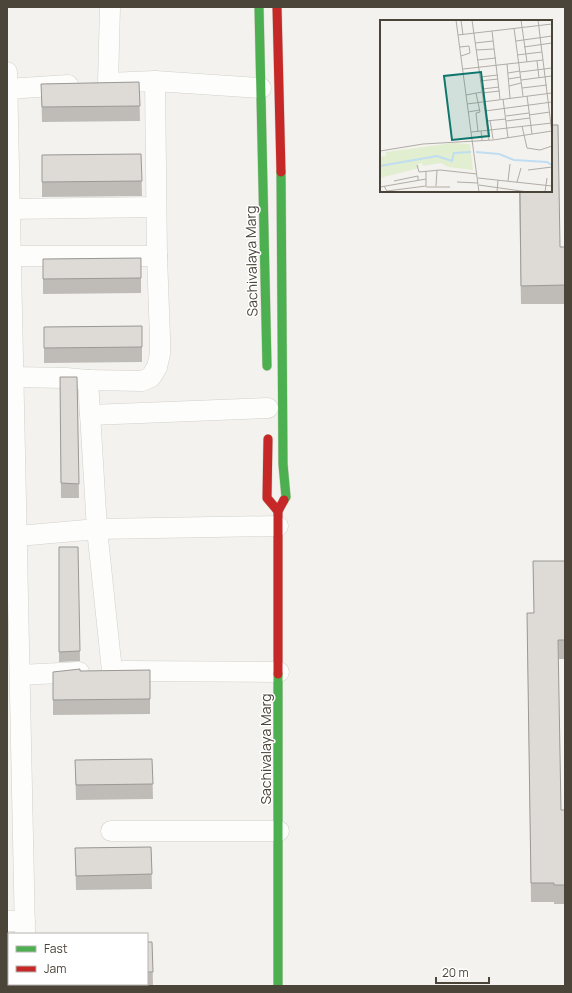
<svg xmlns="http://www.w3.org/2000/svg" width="572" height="993" font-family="Manrope,sans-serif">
  <rect width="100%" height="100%" fill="#f4f2ee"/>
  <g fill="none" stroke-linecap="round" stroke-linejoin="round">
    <g stroke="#d2d0cb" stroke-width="21">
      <g id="street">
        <path d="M110 7 108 83 155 81 261 88"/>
        <path d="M7 72 25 934"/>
        <path d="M7 89 68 85"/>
        <path d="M10 209 156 207"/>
        <path d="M11 256H157"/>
        <path d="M14 377 66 378 88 380"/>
        <path d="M90 415 268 408"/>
        <path d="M7 537 97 529 278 526"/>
        <path d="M112 671 97 529 88 380 142 381 151 377 157 367 160 354V338L157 256 155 81"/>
        <path d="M123 671 279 672"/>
        <path d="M20 675 79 672"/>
        <path d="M111 831H279"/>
        <path d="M7 921H25"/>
        <path d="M26 984V986"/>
      </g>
    </g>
    <g stroke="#d3cfc5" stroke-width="10">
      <g id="fast">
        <path d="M259 7 267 366"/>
        <path d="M281 172 283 464 286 497 284 500"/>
        <path d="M278 986V674"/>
      </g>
    </g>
    <g stroke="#d3cfc5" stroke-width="10">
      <g id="jam">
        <path d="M277 7 281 172"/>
        <path d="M268 439 267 498 278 511"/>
        <path d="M278 674V511L284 500"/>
      </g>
    </g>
    <use href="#street" stroke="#fdfdfc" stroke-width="20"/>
    <use href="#fast" stroke="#4caf50" stroke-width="9"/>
    <use href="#jam" stroke="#c62828" stroke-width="9"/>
  </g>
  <g fill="#bfbcb8">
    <path d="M139 82 140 121 42 122 41 84Z"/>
    <path d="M141 154 142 196 42 197V155Z"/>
    <path d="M519 191H551L560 247H565V304H521Z"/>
    <path d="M141 258V293L43 294V259Z"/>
    <path d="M142 326V362L44 363V327Z"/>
    <path d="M60 377H77L79 498H61Z"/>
    <path d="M59 547H78L80 661 59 662Z"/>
    <path d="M533 561H565V659H558L561 810H565V904H554V902H531L527 613H534Z"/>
    <path d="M150 670V714L53 715V672Z"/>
    <path d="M152 759 153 799 76 800 75 760Z"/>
    <path d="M151 847 152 889 76 890 75 848Z"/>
    <path d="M147 942H152L153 986H77V984H147Z"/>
  </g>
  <g fill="#dedbd6" stroke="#9b9996">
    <path d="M139 82 140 106 42 107 41 84Z"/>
    <path d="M551 125H558L560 247H565V285L521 286 520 191H551Z"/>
    <path d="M141 154 142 181 42 182V155Z"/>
    <path d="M141 258V278L43 279V259Z"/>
    <path d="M142 326V347L44 348V327Z"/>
    <path d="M60 377H77L79 484 61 483Z"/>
    <path d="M59 547H78L80 651 59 652Z"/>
    <path d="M533 561H565V640H558L561 810H565V885H554V883H531L527 613H534Z"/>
    <path d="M80 669V671L150 670V699L53 700V672Z"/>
    <path d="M152 759 153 784 76 785 75 760Z"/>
    <path d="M151 847 152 874 76 876 75 848Z"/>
    <path d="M147 942H152L153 972H147Z"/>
  </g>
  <g text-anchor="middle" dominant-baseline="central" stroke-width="3" stroke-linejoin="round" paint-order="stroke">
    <g font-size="14" fill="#4b4439" stroke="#fff">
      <text transform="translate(251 261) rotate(-91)">Sachivalaya Marg</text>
      <text transform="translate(265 749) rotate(-90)">Sachivalaya Marg</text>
    </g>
  </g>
  <g transform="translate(380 20)">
    <rect width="172" height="172" fill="#f4f2ee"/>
    <path d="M73 123 90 124 93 150 68 147 61 143 43 146 42 143 38 144 39 148 0 158V137L6 136V132Z" fill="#e1eecf"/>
    <path fill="none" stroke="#c0ddf1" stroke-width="2" d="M96 132 119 134 134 140 167 142 172 145M0 146 57 136 72 141 74 133 91 132"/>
    <path fill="none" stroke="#b0aca6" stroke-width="1" d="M76 0 99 172M81 0 83 15M92 0 109 120M141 0 147 42M158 0 172 113M134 8 143 76M112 11 120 79M78 15 172 4M136 21 172 16M95 23 113 21M80 27 89 26 90 33 81 36M144 27 172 23M96 30 114 29M137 35 162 32M97 40 116 38M157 41 159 58M127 44 130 78M83 49 163 40M140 52 172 48M128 53 140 51M100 57 118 55M128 59 141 57M141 60 172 56M100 61 118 59M129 66 141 63M142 68 167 65M102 69 119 67M96 73 100 92 96 93 98 112M102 73 120 71M86 75 102 72M147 76 152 114M123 79 128 118M87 84 172 73M105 91 172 82M88 92 100 90M149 95 170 92M126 96 149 93M110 100 113 119M106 101 126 99M126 101 150 98M142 106 147 128 160 130 172 126M101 111 172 103M91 112 101 111 102 120M0 131 43 124 113 120 172 111M37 145 39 152 60 150 97 154M148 150 172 147M98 158 172 166M14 161 38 156V160M128 161 130 144M77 162 98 163M137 162 141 148M99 165 148 172M4 166 7 171 46 166V151M56 166 57 150M0 167 46 159M46 167H70M46 172H62M117 172 118 160M165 172 167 158"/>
    <path fill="#0f766e" fill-opacity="0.15" stroke="#0f766e" stroke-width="2" d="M101 52 109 116 72 120 64 56Z"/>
    <rect width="172" height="172" fill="none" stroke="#4b4439" stroke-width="2"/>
  </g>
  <rect width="572" height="993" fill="none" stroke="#4b4439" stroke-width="16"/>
  <rect x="8" y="933" width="140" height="52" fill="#ffffff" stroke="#b7b4b0"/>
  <rect x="16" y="946" width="20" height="6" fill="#4caf50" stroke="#b7b4b0"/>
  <text x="44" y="953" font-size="12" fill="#4b4439">Fast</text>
  <rect x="16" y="966" width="20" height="6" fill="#c62828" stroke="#b7b4b0"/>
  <text x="44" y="973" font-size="12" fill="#4b4439">Jam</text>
  <path d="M436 977v6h53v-6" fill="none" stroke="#4b4439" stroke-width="2"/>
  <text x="442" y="977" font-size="12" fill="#4b4439" stroke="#ffffff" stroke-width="3" paint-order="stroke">20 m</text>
</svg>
